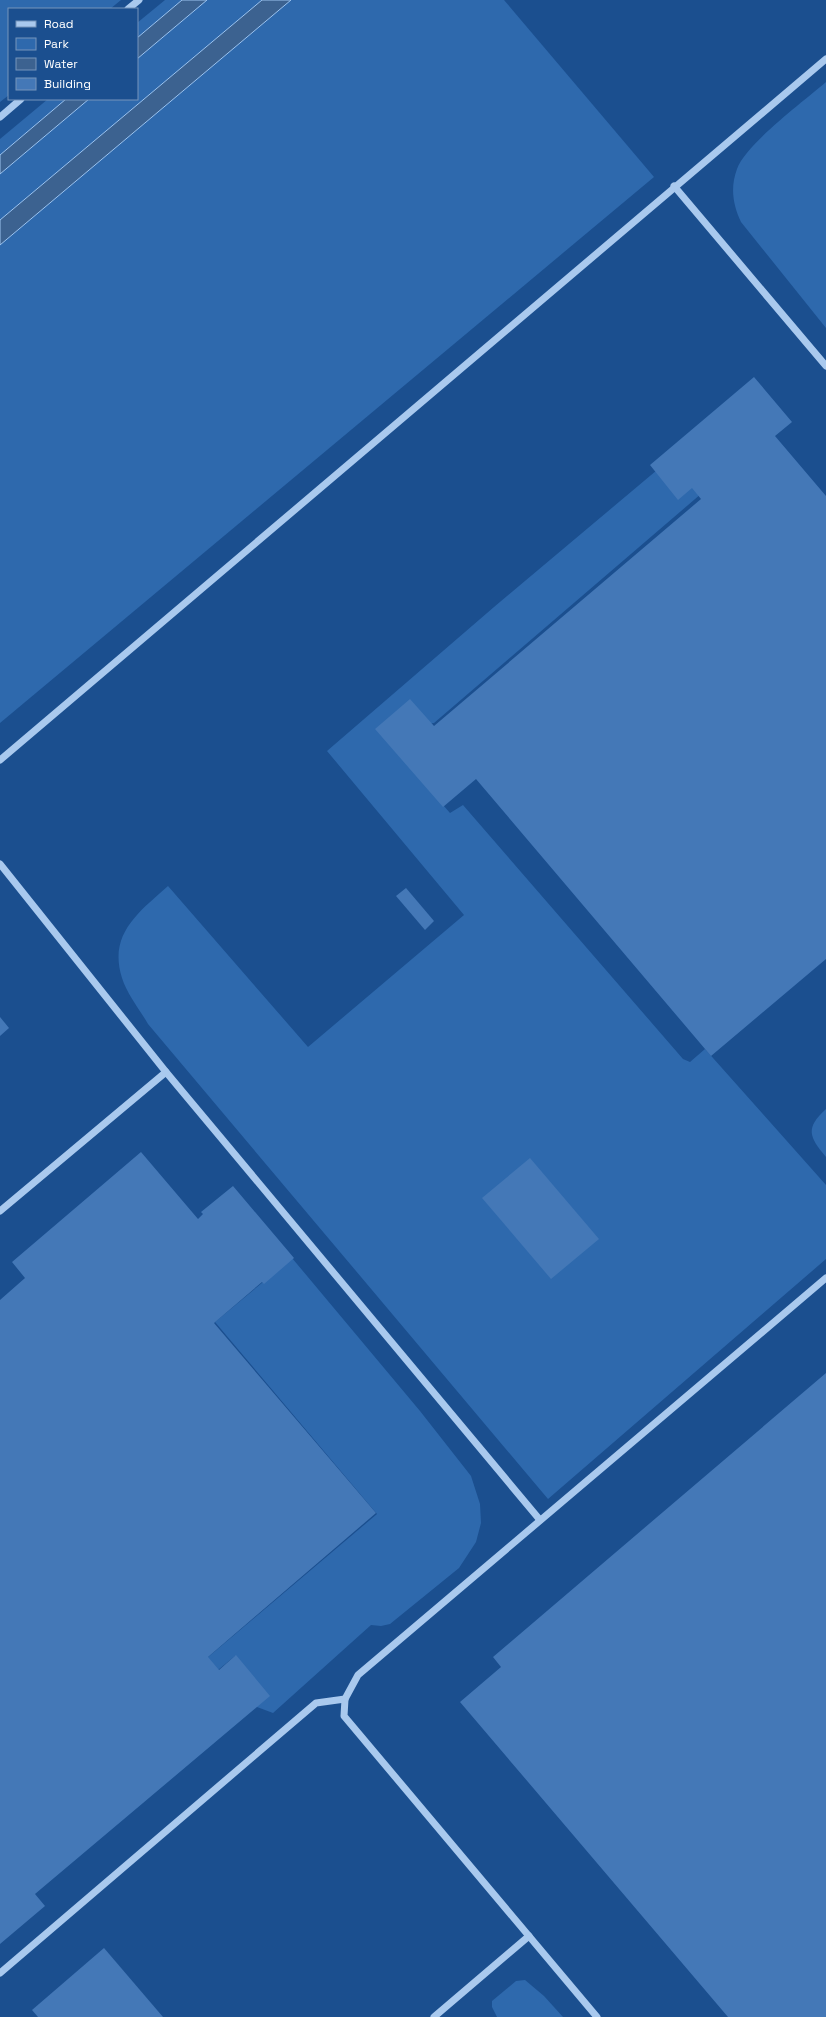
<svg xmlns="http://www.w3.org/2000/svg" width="826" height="2017" font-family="'Space Grotesk',sans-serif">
  <rect width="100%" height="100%" fill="#1b4f8f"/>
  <g fill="#2e69ad">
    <path d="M0 0H121L110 9H9V95L0 102Z"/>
    <path d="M165 0H182L137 38V23Z"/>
    <path d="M207 0H262L0 220V174L89 99H137V59Z"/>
    <path d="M291 0H504L654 177 0 723V245Z"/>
    <path d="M826 82V328L741 222C733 205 730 188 737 169 746 144 804 101 826 82Z"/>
    <path d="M48 99H66L0 155V139Z"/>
    <path d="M765 439 434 723 379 731 450 813 463 805 683 1059 690 1062 705 1049 826 1185V1259L548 1499 148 1024C140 1010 127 994 122 978 108 934 139 912 168 886L308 1047 464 915 327 751 494 607 688 444Z"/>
    <path d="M826 1109V1157C809 1137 805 1128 826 1109Z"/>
    <path d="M292 1258 420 1411 471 1476 480 1504 481 1523 476 1542 459 1568 390 1624 381 1626 371 1625 273 1713 257 1707 235 1656 218 1670 207 1658 377 1514 215 1322Z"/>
    <path d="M525 1980 544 1996 563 2017H497L492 2007V2001L516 1981Z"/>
  </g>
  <g fill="#3c6290" stroke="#9cc4f0">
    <path d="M182 0H207L137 59V38Z"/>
    <path d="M262 0H291L0 245V220Z"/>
    <path d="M66 99H89L0 174V155Z"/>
  </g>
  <g fill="#4478b7">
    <path d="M754 377 792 422 775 436 826 496V959L711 1056 476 779 443 807 375 729 410 699 434 726 701 499 692 488 678 500 650 465Z"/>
    <path d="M406 888 434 921 425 930 396 896Z"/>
    <path d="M0 1017 9 1028 0 1036Z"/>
    <path d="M141 1152 198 1219 203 1214 201 1212 233 1186 294 1258 264 1284 262 1282 214 1323 376 1513 208 1657 219 1670 236 1655 270 1696 35 1894 45 1906 0 1944V1300L25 1278 12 1262Z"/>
    <path d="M530 1158 599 1239 551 1279 482 1198Z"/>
    <path d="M826 1373V2017H728L460 1702 501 1667 493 1657Z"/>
    <path d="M104 1948 163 2017H38L32 2010Z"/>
  </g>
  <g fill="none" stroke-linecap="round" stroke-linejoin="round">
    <g stroke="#a9c9ee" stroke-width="7">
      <path d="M128 9 139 0"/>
      <path d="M0 117 21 99"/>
      <path d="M674 186 826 366"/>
      <path d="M0 760 826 59"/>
      <path d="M0 864 166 1072 540 1520"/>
      <path d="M0 1211 166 1072"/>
      <path d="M0 1973 316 1703 345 1699"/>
      <path d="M434 2017 529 1936"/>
      <path d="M597 2017 344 1716 345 1699 358 1675 826 1278"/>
    </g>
  </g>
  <rect x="8" y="8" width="130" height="92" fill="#1b4f8f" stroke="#7695bc"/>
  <rect x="16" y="21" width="20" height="6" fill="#a9c9ee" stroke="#7695bc"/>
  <text x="44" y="28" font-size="12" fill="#ffffff">Road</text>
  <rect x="16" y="38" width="20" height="12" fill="#2e69ad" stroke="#7695bc"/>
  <text x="44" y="48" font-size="12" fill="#ffffff">Park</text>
  <rect x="16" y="58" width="20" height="12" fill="#3c6290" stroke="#7695bc"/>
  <text x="44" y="68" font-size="12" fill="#ffffff">Water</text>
  <rect x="16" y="78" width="20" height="12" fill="#4478b7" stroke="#7695bc"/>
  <text x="44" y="88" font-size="12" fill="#ffffff">Building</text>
</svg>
